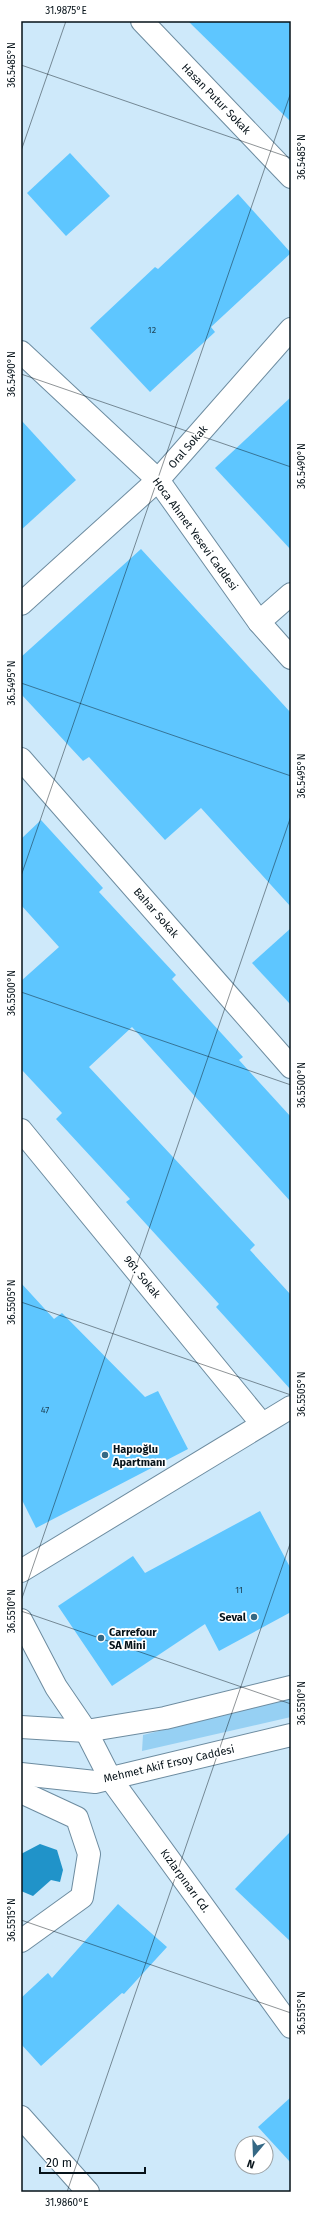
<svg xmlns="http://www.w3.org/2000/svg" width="312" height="2213" font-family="'Fira Sans',sans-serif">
  <rect width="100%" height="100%" fill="#cee9fa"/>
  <path fill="#96d0f3" d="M291 1698V1717L142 1751 143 1735Z"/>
  <path fill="#2093c9" d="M40 1844 57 1850 63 1870 60 1882 51 1880 33 1896 21 1891V1854Z"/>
  <g fill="#5ec6ff">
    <path d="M188 21H291V122Z"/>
    <path d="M70 153 110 196 66 236 27 193Z"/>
    <path d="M238 194 291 253 211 327 215 332 150 392 90 328 155 267 158 269Z"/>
    <path d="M291 397V550L215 468Z"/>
    <path d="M21 420 76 480 21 530Z"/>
    <path d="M141 549 291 713V907L201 808 165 840 89 757 83 761 21 694V657Z"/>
    <path d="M41 820 103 888 99 892 176 975 172 979 243 1057 239 1060 291 1117V1202L132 1027 89 1067 255 1245 250 1250 291 1295V1390L216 1307 219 1304 126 1202 130 1199 56 1119 62 1113 21 1069V981L59 947 21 905V839Z"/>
    <path d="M291 928V1005L252 963Z"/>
    <path d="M21 1283 54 1319 62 1313 145 1397 158 1391 188 1449 36 1528 21 1498Z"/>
    <path d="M260 1511 291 1569V1612L219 1651 205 1624 112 1686 58 1606 133 1556 145 1573Z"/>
    <path d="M291 1831V1942L235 1889Z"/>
    <path d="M118 1904 167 1947 124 1994 122 1993 41 2066 21 2044V1998L48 1973 52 1978Z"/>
    <path d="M291 2097V2163L258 2127Z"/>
  </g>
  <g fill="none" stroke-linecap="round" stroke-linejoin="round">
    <g stroke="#6d8ca0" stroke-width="24">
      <g id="minor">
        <path d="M142 21 291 177"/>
        <path d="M21 604 158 480 291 329"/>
        <path d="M259 622 291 594"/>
        <path d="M21 759 291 1067"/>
        <path d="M21 1130 262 1424"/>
        <path d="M21 1571 291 1407"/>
        <path d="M86 1731 110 1778 291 2027"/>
        <path d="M21 1792 77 1818 89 1854 82 1897 21 1941"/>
        <path d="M21 2117 88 2192"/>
      </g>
    </g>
    <g stroke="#6d8ca0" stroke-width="24">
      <g id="tertiary">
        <path d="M21 352 158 480 259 622 291 658"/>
        <path d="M21 1620 56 1687 86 1731"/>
      </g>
    </g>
    <g stroke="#6d8ca0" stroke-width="24">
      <g id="secondary">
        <path d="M21 1727 86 1731 165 1718 291 1687"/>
        <path d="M21 1774 95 1782 291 1735"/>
      </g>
    </g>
    <use href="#minor" stroke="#fff" stroke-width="22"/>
    <use href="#tertiary" stroke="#fff" stroke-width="22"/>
    <use href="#secondary" stroke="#fff" stroke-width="22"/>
  </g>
  <path fill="none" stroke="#061219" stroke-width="1" stroke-opacity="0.45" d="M21 65 291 158M21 151 66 21M21 374 291 467M21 683 291 776M21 876 291 92M21 992 291 1085M21 1302 291 1395M21 1601 291 816M21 1611 291 1704M21 1920 291 2013M67 2192 291 1541"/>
  <g fill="#356885" stroke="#fff" stroke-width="1.5">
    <circle cx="105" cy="1455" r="4"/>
    <circle cx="254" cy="1617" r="4"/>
    <circle cx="101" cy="1638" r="4"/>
  </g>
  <g text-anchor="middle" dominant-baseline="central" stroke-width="3.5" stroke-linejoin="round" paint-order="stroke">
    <g font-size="9" fill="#1c3f52">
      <text x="152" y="330">12</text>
      <text x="45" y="1410">47</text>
      <text x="239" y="1590">11</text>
    </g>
    <g font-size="11" fill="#061219" stroke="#fff">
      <text transform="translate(216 99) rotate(46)">Hasan Putur Sokak</text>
      <text transform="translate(188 447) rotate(-49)">Oral Sokak</text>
      <text transform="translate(195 534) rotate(54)">Hoca Ahmet Yesevi Caddesi</text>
      <text transform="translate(156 913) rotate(49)">Bahar Sokak</text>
      <text transform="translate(142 1277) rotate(51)">961. Sokak</text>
      <text transform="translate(169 1764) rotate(-13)">Mehmet Akif Ersoy Caddesi</text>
      <text transform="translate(185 1881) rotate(54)">Kızlarpınarı Cd.</text>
    </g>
    <g font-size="11" font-weight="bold" fill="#061219" stroke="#fff" text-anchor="start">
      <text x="113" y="1449">Hapıoğlu<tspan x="113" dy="13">Apartmanı</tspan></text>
      <text x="246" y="1617" text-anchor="end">Seval</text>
      <text x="109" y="1632">Carrefour<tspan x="109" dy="13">SA Mini</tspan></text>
    </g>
  </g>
  <rect width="312" height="2213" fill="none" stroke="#ffffff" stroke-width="44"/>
  <g transform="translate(254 2155) rotate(199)"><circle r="19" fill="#ffffff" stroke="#9ba0a3"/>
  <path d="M0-3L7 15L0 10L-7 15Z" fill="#356885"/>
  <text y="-6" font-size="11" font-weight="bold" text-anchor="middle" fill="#061219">N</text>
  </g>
  <path d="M40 2167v6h105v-6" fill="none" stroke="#061219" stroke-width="2"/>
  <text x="46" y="2167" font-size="12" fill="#061219" stroke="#ffffff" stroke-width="3" paint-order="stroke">20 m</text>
  <rect x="22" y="22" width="268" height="2169" fill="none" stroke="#061219" stroke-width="1.5"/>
  <g font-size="10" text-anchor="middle" fill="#061219">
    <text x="66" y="14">31.9875°E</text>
    <text transform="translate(11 65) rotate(-90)" y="4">36.5485°N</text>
    <text transform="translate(301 157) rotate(-90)" y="4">36.5485°N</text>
    <text transform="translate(11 374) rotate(-90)" y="4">36.5490°N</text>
    <text transform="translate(301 466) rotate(-90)" y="4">36.5490°N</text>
    <text transform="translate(11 683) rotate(-90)" y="4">36.5495°N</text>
    <text transform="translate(301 776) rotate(-90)" y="4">36.5495°N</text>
    <text transform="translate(11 993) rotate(-90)" y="4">36.5500°N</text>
    <text transform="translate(301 1085) rotate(-90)" y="4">36.5500°N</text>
    <text transform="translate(11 1302) rotate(-90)" y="4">36.5505°N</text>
    <text transform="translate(301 1394) rotate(-90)" y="4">36.5505°N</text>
    <text transform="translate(11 1611) rotate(-90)" y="4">36.5510°N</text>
    <text transform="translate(301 1703) rotate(-90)" y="4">36.5510°N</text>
    <text transform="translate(11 1920) rotate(-90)" y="4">36.5515°N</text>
    <text transform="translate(301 2013) rotate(-90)" y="4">36.5515°N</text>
    <text x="67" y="2206">31.9860°E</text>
  </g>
</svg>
